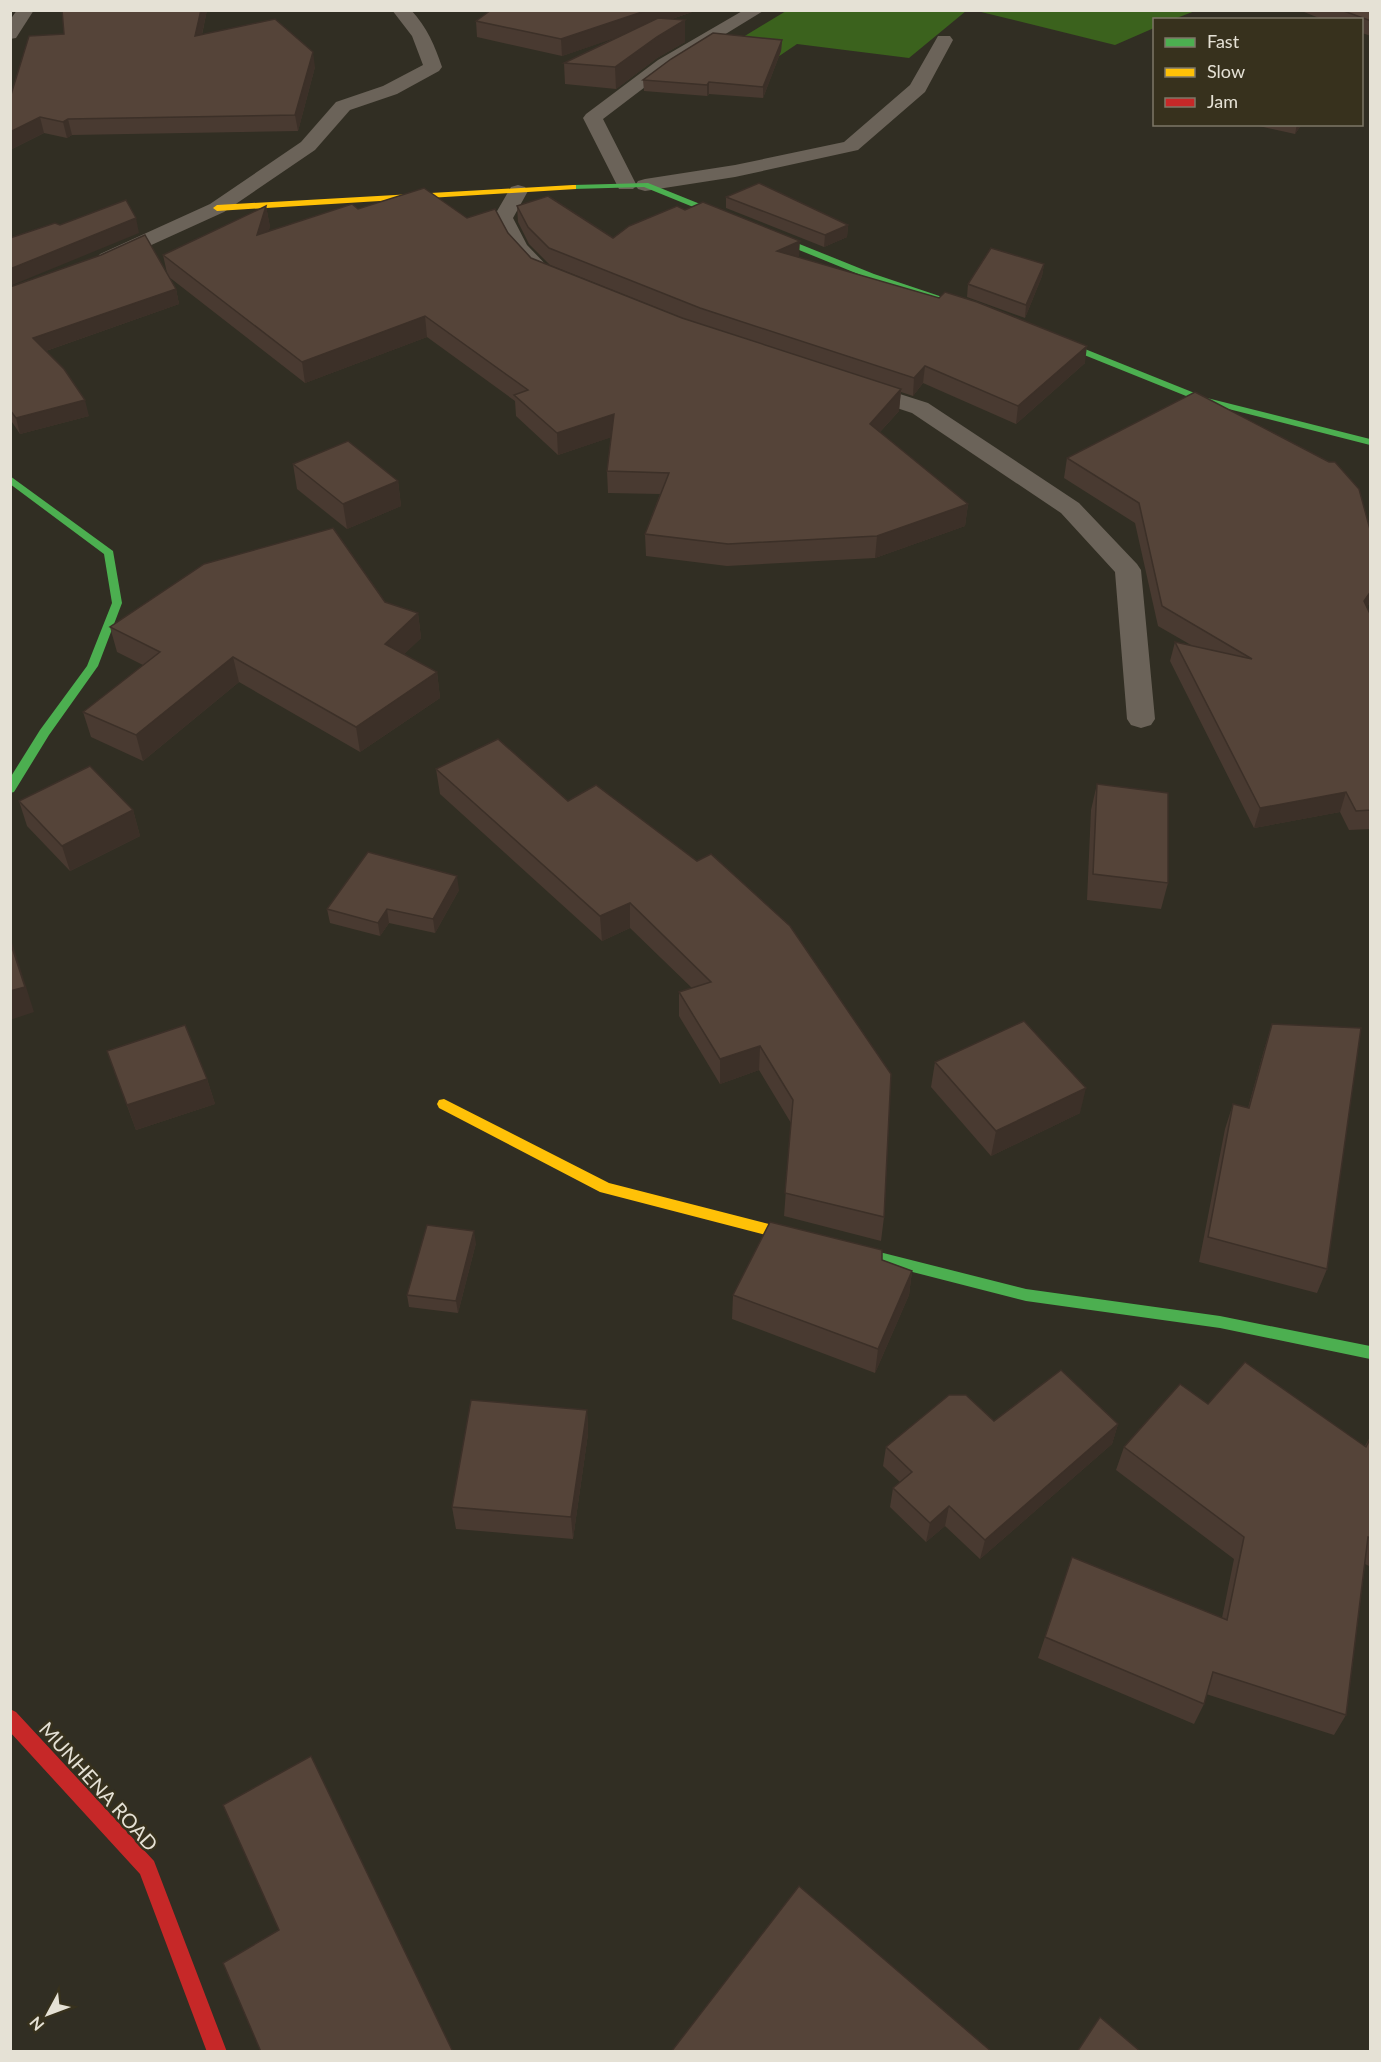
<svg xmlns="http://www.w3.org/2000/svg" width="1381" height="2062" font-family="Lato,sans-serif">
  <rect width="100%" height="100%" fill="#312e23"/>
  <g fill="#3b621d">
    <path d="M786 11H966L909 58 797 44 763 67 707 59Z"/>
    <path d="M977 11H1195L1174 19 1154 20V28L1115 45Z"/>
  </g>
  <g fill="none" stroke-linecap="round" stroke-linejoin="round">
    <g fill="#6b6359" fill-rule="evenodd">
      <path d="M17 10H34L16 38 10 39V20Z"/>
      <path d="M392 10H411C427 27 435 46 442 67L439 71 397 94 350 110 315 150 224 212 114 262 107 264 100 262 96 258 100 254 210 204 301 142 336 102 383 86 423 65 412 36Z"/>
      <path d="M744 10H765L670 68 603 119 636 184 638 181 645 179 735 165 844 142 910 85 938 36H950L953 40 925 92 858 150 735 177 645 191 638 189 636 186 633 189H619L583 118 586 114 658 60Z"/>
      <path d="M518 185 525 187 528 191 513 218 527 245 554 273 551 278C524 284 503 238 493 218L511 187Z"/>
      <path d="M856 380 928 403 1079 503 1137 564 1141 570 1155 719 1151 725 1141 728 1131 725 1127 719 1115 572 1061 513 912 413 848 392 844 387 848 382Z"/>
    </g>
    <g fill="#4caf50" fill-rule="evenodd">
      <path d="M648 183 874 274 987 312 980 314 868 278 644 187 573 189 569 187 573 185Z"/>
      <path d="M1045 333 1207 398 1370 439V445L1201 402 1042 338V334Z"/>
      <path d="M10 476 113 551 122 603 98 666 49 735 14 792 10 793V778L40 730 87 666 112 603 104 554 10 484Z"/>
      <path d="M808 1234 1026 1289 1220 1316 1370 1346V1359L1220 1328 1026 1301 803 1244 801 1240 803 1236Z"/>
    </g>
    <g fill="#ffc107" fill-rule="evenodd">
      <path d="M573 185H576V189L217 211 213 208 217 205Z"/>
      <path d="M444 1099 609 1183 808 1234 813 1236 815 1240 813 1244 808 1246 600 1192 439 1108 437 1104 439 1100Z"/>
    </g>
    <path fill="#c62828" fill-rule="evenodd" d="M10 1709 16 1712 154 1861 227 2052H207L140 1874 10 1732Z"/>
  </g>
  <g fill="#493a31">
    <path d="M62 10H207L202 35 315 67 298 131 72 135 67 138 44 133 10 150 64 34Z"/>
    <path d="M491 10H698L672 19 685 20V42L657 58 616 89 565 84 564 63 617 37 562 56 477 37 476 21Z"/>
    <path d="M1299 10H1371V36L1362 33V20H1324Z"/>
    <path d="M782 40 781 51 763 98 709 94 707 96 644 91 643 80Z"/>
    <path d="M1250 124H1302L1295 134Z"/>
    <path d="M726 197 848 225 847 237 824 247 726 208Z"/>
    <path d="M266 206 270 227 268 231 358 209 467 218 508 233 531 258 683 318 550 265 529 244 518 222 517 206 613 238 685 210 799 257 1085 363 1016 424 923 383 913 396 901 392 899 411 880 432 968 504 965 526 875 558 727 566 646 556 645 534 660 494 608 493 607 471 611 437 558 455 516 416 515 401 427 337 305 383 169 277 176 289 179 304 46 351 89 416 20 434 10 419V287L167 273 163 255Z"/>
    <path d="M1044 264 1042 276 1025 318 967 297 968 284Z"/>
    <path d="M1067 458 1371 533V601L1367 607 1371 616V829L1349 830 1340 812 1254 828 1170 661 1175 642 1191 645 1158 626 1135 523 1064 478Z"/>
    <path d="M293 464 398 481 401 506 347 529 297 489Z"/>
    <path d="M385 602 418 613 421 638 404 654 437 672 440 698 360 752 239 682 143 761 91 737 83 712 143 665 117 652 110 627Z"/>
    <path d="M436 769 568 801 596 785 884 1217 881 1241 784 1216 791 1123 759 1070 720 1084 679 1016V992L692 988 630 928 602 941 440 794Z"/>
    <path d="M1097 784 1168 883 1161 909 1087 900 1091 810Z"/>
    <path d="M19 801 133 810 140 836 70 871 27 826Z"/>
    <path d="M459 890 435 933 389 923 380 936 330 923 327 909Z"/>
    <path d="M1272 1024 1327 1269 1317 1293 1199 1262 1225 1129 1233 1104 1248 1108 1264 1050Z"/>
    <path d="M107 1051 207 1079 215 1104 136 1130Z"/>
    <path d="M935 1062 1080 1113 991 1156 931 1087Z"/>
    <path d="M476 1243 458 1313 409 1307 407 1295Z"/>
    <path d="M882 1260 912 1271 909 1295 875 1373 732 1319 733 1295Z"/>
    <path d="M1208 1404 1365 1446 1371 1435V1567L1365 1564 1346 1715 1334 1735 1206 1694 1204 1704 1194 1724 1038 1658 1045 1637 1222 1618 1234 1559 1116 1470 1124 1447Z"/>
    <path d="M587 1410 588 1434 573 1539 456 1529 452 1507Z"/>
    <path d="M994 1421 1118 1424 1112 1444 980 1559 945 1526 926 1542 890 1507 893 1488 900 1482 883 1466 886 1447Z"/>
  </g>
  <g fill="#3c3028">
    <path d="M201 10H207L198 52 195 36Z"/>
    <path d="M648 10H698L562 56 561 39Z"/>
    <path d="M685 20V42L657 58 616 89 615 67 657 37Z"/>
    <path d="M782 40 781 51 763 98V87Z"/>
    <path d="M313 52 315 67 298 131 295 115Z"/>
    <path d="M709 82V94L707 96V85Z"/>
    <path d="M40 117 44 133 10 150V132Z"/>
    <path d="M68 119 72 135 67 138 63 122Z"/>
    <path d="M1297 124H1302L1295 134Z"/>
    <path d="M266 206 270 227 261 255 257 235Z"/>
    <path d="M136 218 139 233 10 286V269Z"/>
    <path d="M848 225 847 237 824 247 825 235Z"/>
    <path d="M800 241 799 258 777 251Z"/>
    <path d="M1044 264 1042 276 1025 318 1026 305Z"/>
    <path d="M176 289 179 304 37 354 33 338Z"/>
    <path d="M425 316 427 337 305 383 302 362Z"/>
    <path d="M1087 346 1085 363 1016 424 1018 406Z"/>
    <path d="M925 366 923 383 913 396 914 378Z"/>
    <path d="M901 389 899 411 868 445 870 424Z"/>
    <path d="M85 400 89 416 20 434 16 418Z"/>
    <path d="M614 414 615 436 558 455 557 433Z"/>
    <path d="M398 481 401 506 347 529 343 504Z"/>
    <path d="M968 504 965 526 875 558 877 536Z"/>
    <path d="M1371 591V601L1358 620 1364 601Z"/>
    <path d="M418 613 421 638 389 669 385 644Z"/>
    <path d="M233 657 239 682 143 761 136 735Z"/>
    <path d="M437 672 440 698 360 752 356 727Z"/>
    <path d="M1346 792 1340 812 1254 828 1260 808Z"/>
    <path d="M133 810 140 836 70 871 62 846Z"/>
    <path d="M457 876 459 890 435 933 433 919Z"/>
    <path d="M630 903V928L602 941 600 916Z"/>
    <path d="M387 909 389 923 380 936 378 923Z"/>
    <path d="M10 936 34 1012 10 1020Z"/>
    <path d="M760 1046 759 1070 720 1084V1059Z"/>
    <path d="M207 1079 215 1104 136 1130 127 1105Z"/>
    <path d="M1086 1088 1080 1113 991 1156 996 1131Z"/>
    <path d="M474 1231 476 1243 458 1313 456 1301Z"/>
    <path d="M912 1271 909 1295 875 1373 878 1349Z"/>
    <path d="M587 1410 588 1434 573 1539 571 1517Z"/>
    <path d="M1118 1424 1112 1444 980 1559 985 1540Z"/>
    <path d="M949 1506 945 1526 926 1542 930 1523Z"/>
  </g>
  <g fill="#554439" stroke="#3c3028" stroke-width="1.5">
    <path d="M62 10H201L195 36 275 19 313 52 295 115 68 119 63 122 40 117 10 132V98L29 36 64 34Z"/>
    <path d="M491 10H648L561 39 476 21Z"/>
    <path d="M1341 10H1371V21Z"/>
    <path d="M658 18 685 20 657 37 615 67 564 63Z"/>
    <path d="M713 33 782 40 763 87 709 82 707 85 643 80 671 59Z"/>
    <path d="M759 183 848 225 825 235 726 197Z"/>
    <path d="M424 188 467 218 495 209 508 233 531 258 682 318 901 389 870 424 968 504 877 536 728 544 645 534 669 473 607 471 614 414 557 433 514 395 528 390 425 316 302 362 163 255 266 206 257 235 352 204 358 209Z"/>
    <path d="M548 196 613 238 629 226 677 206 685 210 703 202 800 241 777 251 939 298 945 292 977 302 1087 346 1018 406 925 366 914 378 700 308 549 248 528 227 517 206Z"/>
    <path d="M126 200 136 218 10 269V238L55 223 60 225Z"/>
    <path d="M145 235 176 289 33 338 64 369 85 400 16 418 10 410V287L101 255Z"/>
    <path d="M991 248 1044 264 1026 305 968 284Z"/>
    <path d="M1195 392 1329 462H1335L1359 489 1371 533V591L1364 601 1371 616V810L1356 811 1346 792 1260 808 1175 642 1252 659 1162 606 1139 503 1067 458Z"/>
    <path d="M348 441 398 481 343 504 293 464Z"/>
    <path d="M333 528 385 602 418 613 385 644 437 672 356 727 233 657 136 735 83 712 160 652 110 627 204 564Z"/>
    <path d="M498 739 568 801 596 785 697 861 711 854 790 926 891 1074 884 1217 785 1193 793 1100 760 1046 720 1059 679 992 711 982 630 903 600 916 436 769Z"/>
    <path d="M90 766 133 810 62 846 19 801Z"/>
    <path d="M1097 784 1168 793V883L1093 874Z"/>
    <path d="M368 852 457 876 433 919 387 909 378 923 327 909Z"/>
    <path d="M10 941 25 987 10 991Z"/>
    <path d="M1024 1021 1086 1088 996 1131 935 1062Z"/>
    <path d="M1272 1024 1361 1028 1327 1269 1208 1237 1233 1104 1249 1108Z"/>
    <path d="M185 1025 207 1079 127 1105 107 1051Z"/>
    <path d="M770 1222 882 1250V1260L912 1271 878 1349 733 1295Z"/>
    <path d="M427 1225 474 1231 456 1301 407 1295Z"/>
    <path d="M1245 1362 1366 1447 1371 1437V1538L1368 1537 1346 1715 1213 1672 1204 1704 1045 1637 1072 1557 1227 1620 1244 1537 1124 1447 1180 1384 1208 1404Z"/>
    <path d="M1061 1370 1118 1424 985 1540 949 1506 930 1523 893 1488 912 1472 886 1447 949 1395H966L994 1421Z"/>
    <path d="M471 1400 587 1410 571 1517 452 1507Z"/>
    <path d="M311 1756 453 2052H261L223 1963 279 1930 223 1805Z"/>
    <path d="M799 1886 992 2052H671Z"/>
    <path d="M1100 2017 1141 2052H1077Z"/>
  </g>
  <g text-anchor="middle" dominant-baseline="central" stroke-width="5" stroke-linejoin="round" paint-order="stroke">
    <g font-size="20" fill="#e5e1d5" stroke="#37311d">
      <text transform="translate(99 1786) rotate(48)">MUNHENA ROAD</text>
    </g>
  </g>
  <rect width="1381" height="2062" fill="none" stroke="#e5e1d5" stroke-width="24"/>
  <rect x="1153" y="18" width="210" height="108" fill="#37311d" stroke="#7d7767" stroke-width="1.5"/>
  <rect x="1165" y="38" width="30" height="9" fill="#4caf50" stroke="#7d7767" stroke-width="1.5"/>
  <text x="1207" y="48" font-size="18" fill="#e5e1d5">Fast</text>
  <rect x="1165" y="68" width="30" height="9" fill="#ffc107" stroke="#7d7767" stroke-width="1.5"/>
  <text x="1207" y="78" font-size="18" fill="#e5e1d5">Slow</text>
  <rect x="1165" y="98" width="30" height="9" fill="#c62828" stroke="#7d7767" stroke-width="1.5"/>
  <text x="1207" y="108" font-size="18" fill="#e5e1d5">Jam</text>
  <g transform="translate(48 2014) rotate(229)" stroke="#37311d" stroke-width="4.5" paint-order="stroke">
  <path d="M0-4.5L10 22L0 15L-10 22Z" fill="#e5e1d5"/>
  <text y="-9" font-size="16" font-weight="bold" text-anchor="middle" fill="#e5e1d5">N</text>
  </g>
</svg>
